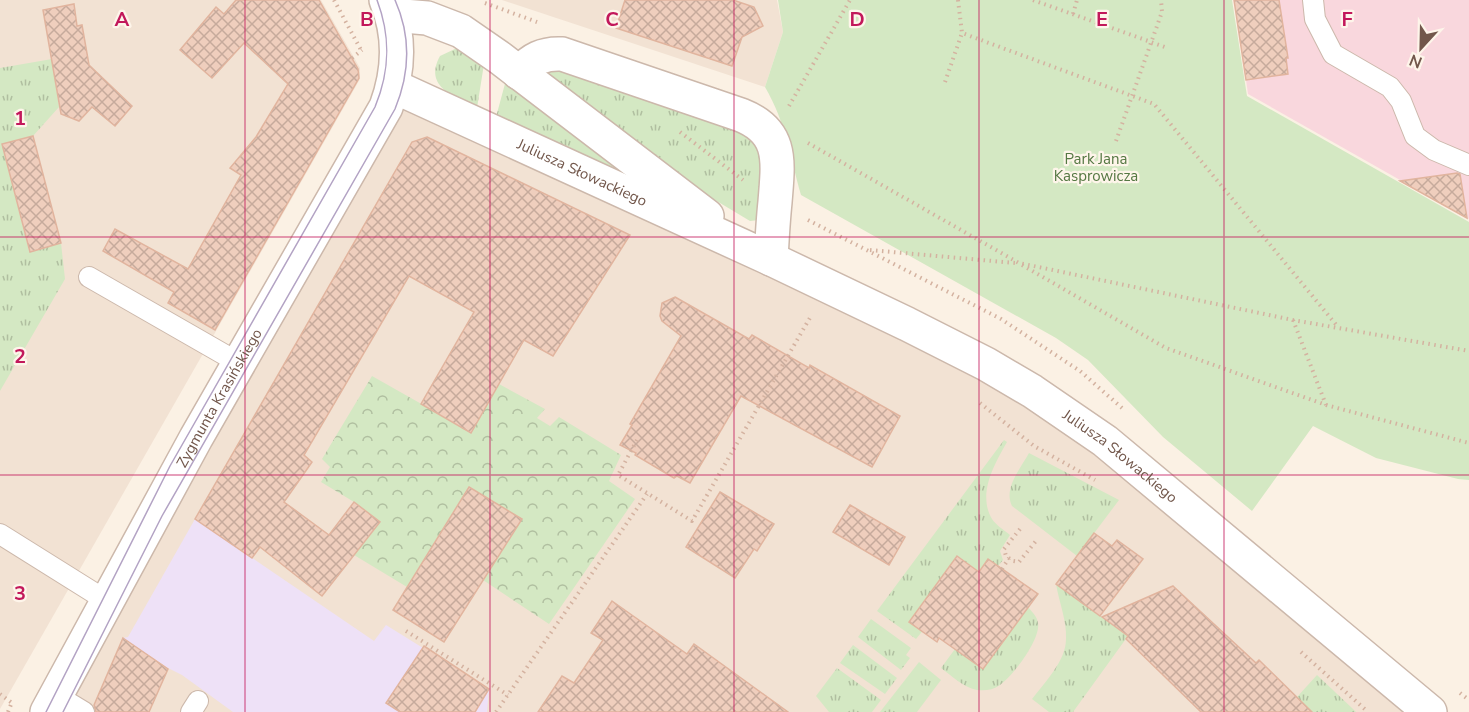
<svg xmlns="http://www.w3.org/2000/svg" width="1469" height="712" font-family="'Nunito Sans',sans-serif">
  <defs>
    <pattern id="grass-tufts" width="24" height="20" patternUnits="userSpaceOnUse" patternTransform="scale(1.5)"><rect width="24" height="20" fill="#d4e8c3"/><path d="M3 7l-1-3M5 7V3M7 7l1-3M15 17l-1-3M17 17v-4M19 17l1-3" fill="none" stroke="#b0bfa0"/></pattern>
    <pattern id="forest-crowns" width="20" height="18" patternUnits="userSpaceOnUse" patternTransform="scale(1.5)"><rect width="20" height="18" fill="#d4e8c3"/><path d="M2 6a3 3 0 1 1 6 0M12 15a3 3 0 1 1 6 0" fill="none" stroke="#b0bfa0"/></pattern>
    <pattern id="building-cross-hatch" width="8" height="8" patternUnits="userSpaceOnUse" patternTransform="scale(1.5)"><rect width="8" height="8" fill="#efcebd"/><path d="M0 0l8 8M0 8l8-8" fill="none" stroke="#c6aa9c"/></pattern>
  </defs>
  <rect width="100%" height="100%" fill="#fbf1e4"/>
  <g fill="#f2e2d3">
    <path d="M0 0H321L360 68V79L0 709Z"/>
    <path d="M502 0H777L783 32 765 87Z"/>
    <path d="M396 95 939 349 1090 442 1419 712H55Z"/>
  </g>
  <path fill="#eee1f7" d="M195 519 374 641 386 625 489 689 487 712H233L182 675 168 668 123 638 128 637Z"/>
  <path fill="#f9d7dd" d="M1235 0H1469V219L1248 94Z"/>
  <g fill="url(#grass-tufts)">
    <path d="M457 48 484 64 477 108C455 97 423 87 440 56Z"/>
    <path d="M52 59 59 107 33 136 2 144 29 251 61 243 65 279 0 391V68Z"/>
    <path d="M555 64 735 122 764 144 759 220 750 221 705 194 548 74 549 68Z"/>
    <path d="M506 80 623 166 625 174 496 117Z"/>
    <path d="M1004 440 1007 442C995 463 977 494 992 519 996 525 1004 530 1010 535L1000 551 1003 560 998 566 988 559 979 572 957 556 925 628 916 639 877 611Z"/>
    <path d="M1029 453 1119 500 1077 556 1012 506C1003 488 1021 468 1029 453Z"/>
    <path d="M1056 584 1128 636 1073 712H1049L1032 699C1044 683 1066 661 1066 639 1067 621 1059 602 1056 584Z"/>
    <path d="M1028 607C1032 612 1037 616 1038 623 1041 639 1013 676 1000 685 993 690 985 691 977 690 964 688 952 676 941 668L955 649Z"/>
    <path d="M871 619 911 648 906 655 910 658 901 670 858 637Z"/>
    <path d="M853 645 897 678 885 694 840 663Z"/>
    <path d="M919 662 941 680 917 712H880Z"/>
    <path d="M837 668 881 700 872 712H829L816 696Z"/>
    <path d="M1317 675 1352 708 1356 712H1312L1297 697Z"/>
  </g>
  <path fill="url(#forest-crowns)" d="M372 376 471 432 499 384 545 409 537 418 550 426 559 417 621 455 609 481 635 499 549 624 483 580 522 519 469 487 407 587 354 555 380 522 354 502 321 482 330 467 322 459Z"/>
  <path fill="#d4e8c3" d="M778 0H1232L1247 96 1469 222V480L1458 479 1376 458 1313 426 1252 511 1163 437 1088 360 1056 338 801 195C790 156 786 123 765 87L783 32Z"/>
  <g fill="url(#building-cross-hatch)" stroke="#e1b49e" stroke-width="1.5">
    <path d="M236 0H319L358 69 359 78 215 330 168 303 174 292 103 251 115 229 188 269 241 175 230 168 256 137 288 84 244 43 212 78 180 50 216 7 224 14Z"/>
    <path d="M625 0H733L754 7 763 26 742 37 732 66 616 28Z"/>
    <path d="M1234 0H1279L1288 58H1286L1288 74 1246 80Z"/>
    <path d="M74 4 77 26 82 25 89 65 132 106 115 126 92 107 79 121 61 114 43 10Z"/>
    <path d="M33 136 61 243 30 252 2 144Z"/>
    <path d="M427 137 630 235 553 356 524 340 471 433 421 404 474 312 409 276 304 455 312 462 284 502 329 535 354 502 380 522 322 596 260 547 252 558 195 519 412 142Z"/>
    <path d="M1457 173 1460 174 1467 218 1400 181Z"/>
    <path d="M675 297 749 339 752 335 809 368 810 365 900 416 872 467 741 396 690 483 677 476 674 478 635 455 636 453 620 445 632 425 630 424 681 336 662 321 660 316 662 303Z"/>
    <path d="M469 487 522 519 444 642 393 610Z"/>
    <path d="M720 492 774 524 757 551 754 549 735 578 686 547Z"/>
    <path d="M850 505 905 537 889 565 833 532Z"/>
    <path d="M1094 533 1112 546 1117 540 1143 559 1100 616 1056 584Z"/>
    <path d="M957 556 979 572 988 559 1038 594 983 669 939 638 937 642 909 622Z"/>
    <path d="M1173 586 1256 663 1259 660 1312 712H1201L1126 639 1128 636 1102 617Z"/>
    <path d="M612 601 687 654 694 644 788 712H538L562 676 574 683 603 640 591 633Z"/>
    <path d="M123 638 168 669 149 712H96L94 705Z"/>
    <path d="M424 646 489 689 475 712H400L386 703Z"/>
  </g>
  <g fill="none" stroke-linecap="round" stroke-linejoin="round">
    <g stroke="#ccb8ab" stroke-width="22">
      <g id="service">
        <path d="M1313 0 1315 19 1333 54 1390 87 1401 101 1415 136 1434 150 1469 165"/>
        <path d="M89 277 239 363"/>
        <path d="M0 534 107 601"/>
        <path d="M56 695 84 712"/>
        <path d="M191 712 198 701"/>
      </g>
    </g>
    <g stroke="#ccb8ab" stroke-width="36">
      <path id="minor" d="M519 73C532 59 543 53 562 54L741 115C784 132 778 163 775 202 773 221 772 240 771 259"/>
    </g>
    <g stroke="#ccb8ab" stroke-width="36">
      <g id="tertiary">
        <path d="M392 15 427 18 461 31 500 58 707 216"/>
        <path id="s1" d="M393 86 771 259 907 324 986 364 1032 391 1105 441 1430 712"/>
        <path id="s2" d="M47 712 196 438 386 107C399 72 401 36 386 0"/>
      </g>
    </g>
    <g stroke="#d4b2a0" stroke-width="4" stroke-dasharray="1.5 4.5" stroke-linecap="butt">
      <path d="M334 0 361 50"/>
      <path d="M958 0 962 33 1154 104 1338 327"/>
      <path d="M1033 0 1165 47"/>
      <path d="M485 3 537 22"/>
      <path d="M1073 14 1077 0"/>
      <path d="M352 58 362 50"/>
      <path d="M945 82 962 33"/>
      <path d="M789 106 850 0"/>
      <path d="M680 132 743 180"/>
      <path d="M1116 141 1162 12 1161 0"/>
      <path d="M808 143 1019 263 1293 320 1469 351"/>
      <path d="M808 220 1001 319 1080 371 1122 408"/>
      <path d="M870 250 1015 263"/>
      <path d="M1022 265 1166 348 1326 405 1469 443"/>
      <path d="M1293 320 1326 405"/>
      <path d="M980 403 1034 446 1095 480"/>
      <path d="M637 440 618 475 692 521 811 316"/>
      <path d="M1020 529 1004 549 1006 556 1013 561 1019 562 1036 541"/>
      <path d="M1002 569 1009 558"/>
      <path d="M406 631 508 695"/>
      <path d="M1301 652 1368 712"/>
      <path d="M1460 693 1469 700"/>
      <path d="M0 694 12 703"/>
      <path d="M8 712 12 702"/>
      <path d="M496 712 647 494"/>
    </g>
    <use href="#service" stroke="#fff" stroke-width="20"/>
    <use href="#minor" stroke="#fff" stroke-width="33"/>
    <use href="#tertiary" stroke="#fff" stroke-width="33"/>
    <g stroke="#b3a3c4" stroke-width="1.5">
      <path d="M46 712 170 466 375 107C390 71 391 37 377 0"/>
      <path d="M63 712 162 516 395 109C410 73 411 36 395 0"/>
    </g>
  </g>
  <path fill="none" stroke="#c2185b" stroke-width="1.5" stroke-opacity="0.55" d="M245 0V712M490 0V712M734 0V712M979 0V712M1224 0V712M0 237H1469M0 475H1469"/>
  <g text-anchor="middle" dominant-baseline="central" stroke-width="4.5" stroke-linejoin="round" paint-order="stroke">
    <g font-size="15" fill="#557843" stroke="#fef5ea">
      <text x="1096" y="159">Park Jana<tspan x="1096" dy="17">Kasprowicza</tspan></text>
    </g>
    <g font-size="15" fill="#72574b" stroke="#fef5ea">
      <text stroke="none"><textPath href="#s1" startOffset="208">Juliusza Słowackiego</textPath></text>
      <text stroke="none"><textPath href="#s2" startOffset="358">Zygmunta Krasińskiego</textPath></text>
      <text stroke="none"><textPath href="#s1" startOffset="818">Juliusza Słowackiego</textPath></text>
    </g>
  </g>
  <g font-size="20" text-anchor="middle" font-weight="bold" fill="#c2185b" stroke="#fef5ea" stroke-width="4.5" stroke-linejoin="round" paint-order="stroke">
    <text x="122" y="26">A</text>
    <text x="367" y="26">B</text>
    <text x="612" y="26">C</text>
    <text x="857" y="26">D</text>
    <text x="1102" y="26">E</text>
    <text x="1347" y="26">F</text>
    <text x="20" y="125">1</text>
    <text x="20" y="363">2</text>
    <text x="20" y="600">3</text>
  </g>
  <g transform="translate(1421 48) rotate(202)" stroke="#fef5ea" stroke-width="4.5" paint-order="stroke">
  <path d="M0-4.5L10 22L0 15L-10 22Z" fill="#72574b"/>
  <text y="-9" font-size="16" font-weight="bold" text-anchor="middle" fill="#72574b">N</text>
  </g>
</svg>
